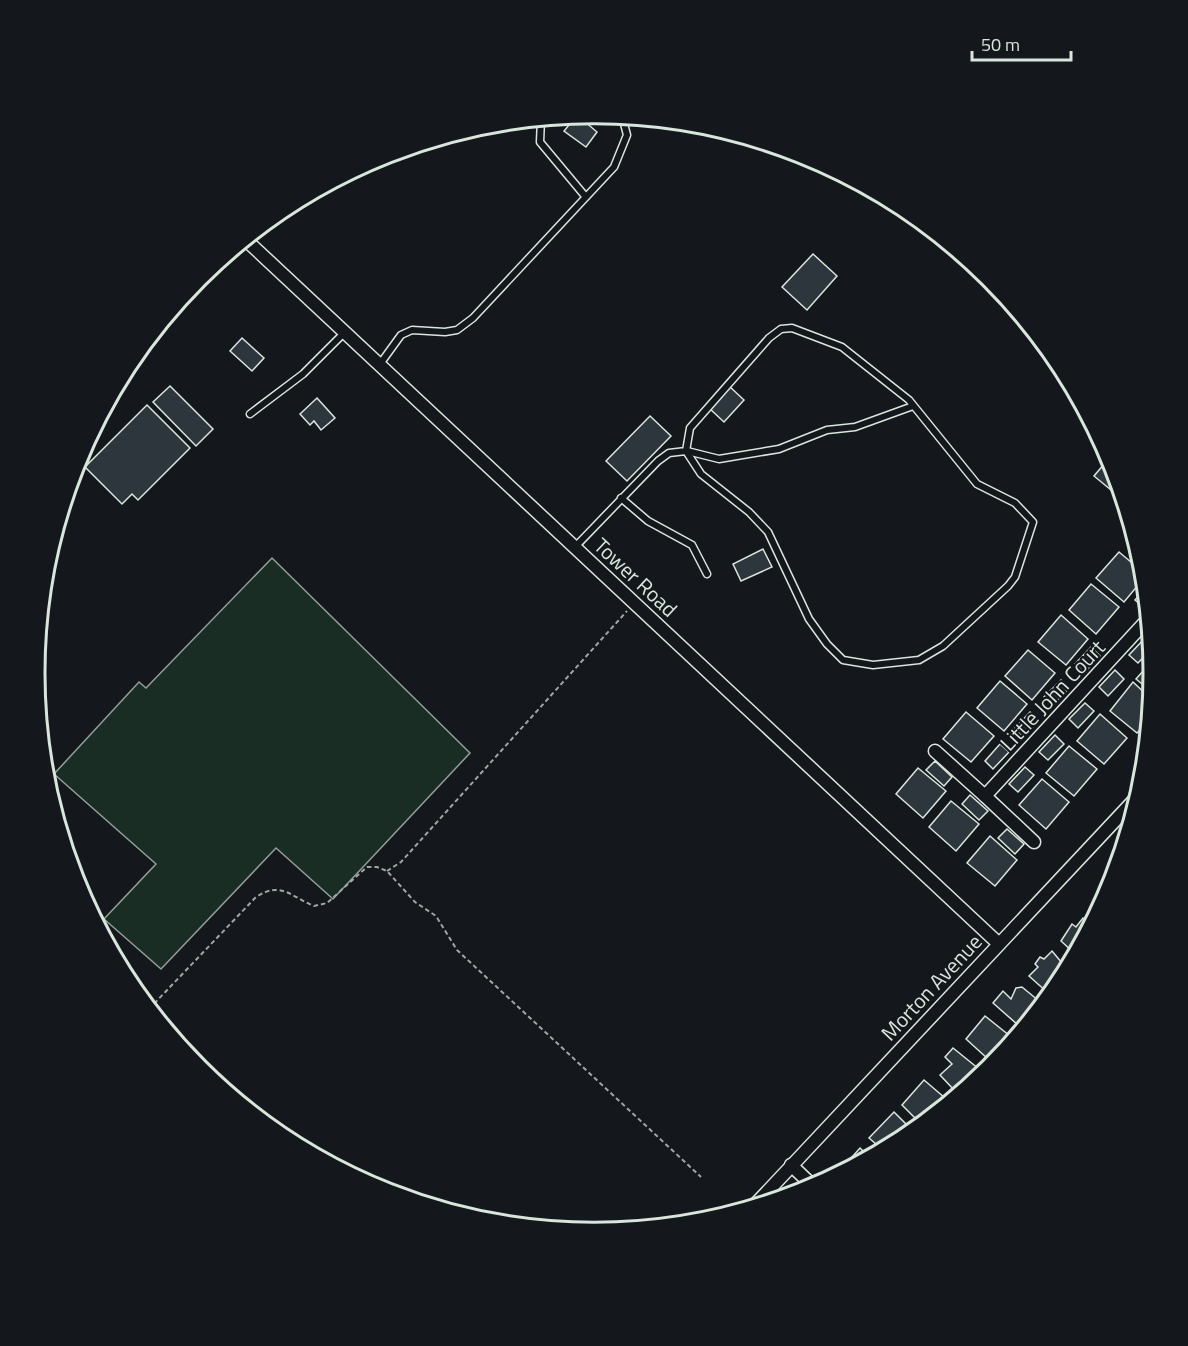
<svg xmlns="http://www.w3.org/2000/svg" width="1188" height="1346" font-family="'Titillium Web',sans-serif">
  <rect width="100%" height="100%" fill="#14181c"/>
  <path fill="#1a2d24" stroke="#939e99" stroke-width="1.5" d="M272 558 470 753 333 899 276 848 161 969 104 919 156 864 54 774 139 682 146 688Z"/>
  <g fill="#2c363c" stroke="#d8e6dc" stroke-width="1.5">
    <path d="M577 115 597 132 586 147 564 131Z"/>
    <path d="M813 254 837 276 807 310 782 287Z"/>
    <path d="M242 338 264 358 252 371 230 351Z"/>
    <path d="M170 386 213 429 196 446 153 402Z"/>
    <path d="M729 386 744 400 724 422 709 408Z"/>
    <path d="M317 398 335 418 321 430 314 421 310 425 300 414Z"/>
    <path d="M147 405 190 448 138 500 132 494 122 504 85 467Z"/>
    <path d="M650 416 671 436 627 481 606 461Z"/>
    <path d="M1110 457 1123 498 1122 499 1094 476Z"/>
    <path d="M763 549 772 567 741 581 733 564Z"/>
    <path d="M1119 552 1144 573V578L1124 602 1096 578Z"/>
    <path d="M1091 584 1119 607 1096 634 1069 610Z"/>
    <path d="M1145 589 1147 605 1144 608 1135 600Z"/>
    <path d="M1061 615 1088 639 1066 665 1038 642Z"/>
    <path d="M1145 638 1151 643V649L1138 663 1129 655Z"/>
    <path d="M1091 647 1100 656 1084 673 1075 664Z"/>
    <path d="M1028 650 1055 673 1032 700 1005 676Z"/>
    <path d="M1152 661 1153 673 1152 692 1136 679Z"/>
    <path d="M1115 670 1124 679 1108 696 1099 687Z"/>
    <path d="M1061 680 1069 688 1053 705 1044 697Z"/>
    <path d="M1000 681 1027 704 1004 731 977 708Z"/>
    <path d="M1133 682 1151 699 1149 720 1137 733 1110 711Z"/>
    <path d="M1085 703 1094 711 1078 728 1069 719Z"/>
    <path d="M966 712 994 736 971 762 943 739Z"/>
    <path d="M1030 712 1039 721 1023 737 1014 729Z"/>
    <path d="M1100 714 1127 738 1104 764 1077 741Z"/>
    <path d="M1055 735 1064 744 1048 760 1039 752Z"/>
    <path d="M1000 744 1009 752 993 769 985 761Z"/>
    <path d="M1069 746 1097 769 1074 796 1046 773Z"/>
    <path d="M935 761 952 777 944 786 926 770Z"/>
    <path d="M1025 767 1034 775 1018 792 1009 784Z"/>
    <path d="M918 768 946 791 923 818 896 794Z"/>
    <path d="M1042 779 1069 802 1046 829 1019 805Z"/>
    <path d="M970 795 988 811 979 820 962 804Z"/>
    <path d="M951 801 979 824 956 851 929 827Z"/>
    <path d="M1007 829 1024 844 1015 854 998 838Z"/>
    <path d="M990 836 1017 860 995 886 967 863Z"/>
    <path d="M1111 886V887L1097 914 1092 909 1099 900 1097 898Z"/>
    <path d="M1083 918 1091 925 1075 954 1061 941 1072 924 1076 927Z"/>
    <path d="M1052 951 1067 969 1048 993 1029 976 1038 967 1035 964 1040 957 1044 959Z"/>
    <path d="M1022 987 1039 1001 1018 1025 993 1003 1003 991 1011 999 1016 988Z"/>
    <path d="M985 1016 1010 1036 988 1059 966 1039Z"/>
    <path d="M953 1048 979 1069 955 1091 940 1075 952 1064 945 1057Z"/>
    <path d="M924 1080 945 1098 921 1124 902 1105Z"/>
    <path d="M894 1112 908 1126 883 1150 869 1138Z"/>
    <path d="M860 1148 869 1157 836 1175Z"/>
  </g>
  <g fill="none" stroke-linecap="round" stroke-linejoin="round">
    <g stroke="#d8e6dc" stroke-width="9">
      <g id="lane">
        <path d="M541 119 540 142 585 196"/>
        <path d="M380 364 401 335 412 330 445 332 457 330 473 318 614 167 627 135 622 116"/>
        <path d="M250 414 303 374 345 332"/>
        <path d="M687 451 719 459 779 449 827 430 855 427 913 406"/>
        <path d="M621 498 648 521 692 545 707 574"/>
        <path d="M575 547 658 461 669 453 686 451 690 428 769 338 781 329 792 328 842 347 909 400 977 484 1015 503 1033 522 1015 577 1008 586 943 646 919 660 873 665 843 660 827 644 809 619 768 532 749 512 701 474 686 451"/>
      </g>
    </g>
    <g stroke="#d8e6dc" stroke-width="15">
      <g id="street">
        <path d="M245 239 999 944"/>
        <path d="M935 751 985 796 1148 619"/>
        <path d="M985 796 1034 842"/>
        <path d="M791 1165 814 1187"/>
        <path d="M753 1207 1139 795"/>
      </g>
    </g>
    <g stroke="#9da8a2" stroke-width="2" stroke-dasharray="4.5 3" stroke-linecap="butt">
      <path d="M387 871 401 862 627 611"/>
      <path d="M149 1009 256 897C281 881 290 896 314 906L327 903 367 867H377L387 871 415 902 436 916 457 950 701 1177"/>
    </g>
    <use href="#lane" stroke="#14181c" stroke-width="6"/>
    <use href="#street" stroke="#14181c" stroke-width="12"/>
  </g>
  <g text-anchor="middle" dominant-baseline="central" stroke-width="4.5" stroke-linejoin="round" paint-order="stroke">
    <g font-size="21" fill="#d8e6dc" stroke="#14181c">
      <text transform="translate(636 577) rotate(43)">Tower Road</text>
      <text transform="translate(1052 695) rotate(-47)">Little John Court</text>
      <text transform="translate(931 987) rotate(-47)">Morton Avenue</text>
    </g>
  </g>
  <path d="M0 0H1188V1346H0ZM45 673a549 549 0 1 1 1098 0a549 549 0 1 1-1098 0Z" fill="#14181c" fill-rule="evenodd"/>
  <path fill="none" stroke="#d8e6dc" stroke-width="3" d="M45 673a549 549 0 1 1 1098 0a549 549 0 1 1-1098 0Z"/>
  <path d="M972 51v9h99v-9" fill="none" stroke="#d8e6dc" stroke-width="3"/>
  <text x="981" y="51" font-size="18" fill="#d8e6dc" stroke="#14181c" stroke-width="4.5" paint-order="stroke">50 m</text>
</svg>
